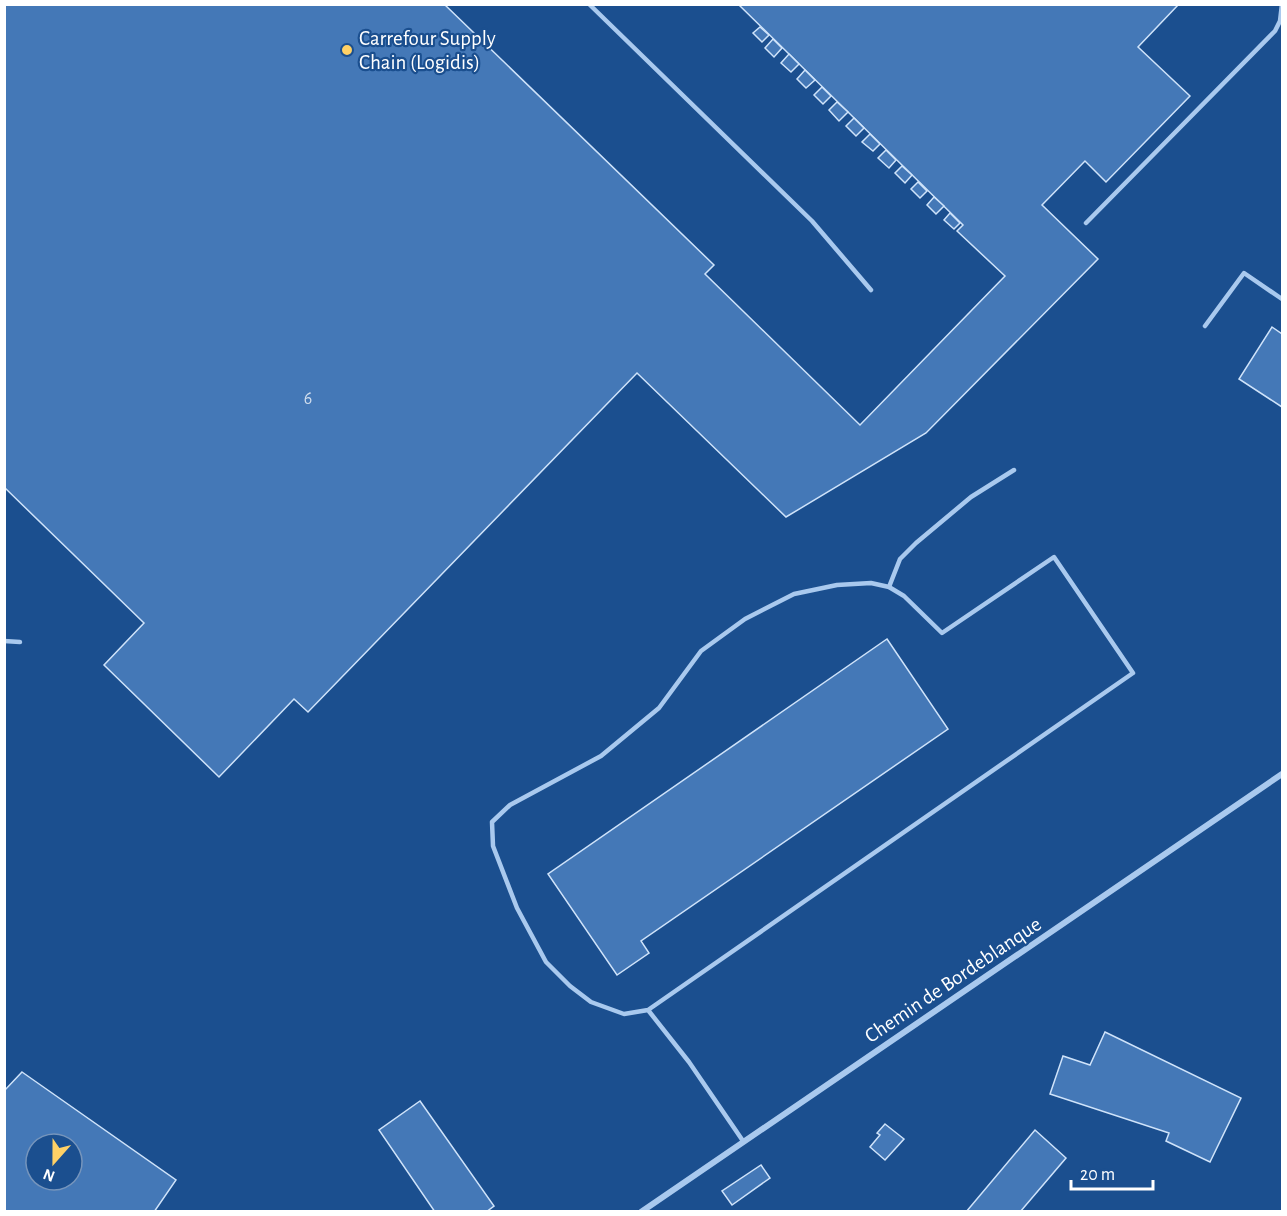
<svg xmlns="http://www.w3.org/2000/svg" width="1287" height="1216" font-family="'Alegreya Sans',sans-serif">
  <rect width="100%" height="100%" fill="#1b4f8f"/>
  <g fill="#4478b7" stroke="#cfe3fa" stroke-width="1.5" fill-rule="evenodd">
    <path d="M4 4H444L714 265 705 274 860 425 1005 276 957 231 963 225 738 4H1179L1138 47 1190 96 1106 182 1085 161 1042 205 1098 259 926 433 786 517 637 373 308 712 294 699 219 777 104 665 144 623 4 487Z"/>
    <path d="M760 27 769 35 762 42 753 33Z"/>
    <path d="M773 39 782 48 774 57 765 48Z"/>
    <path d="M789 54 799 64 791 72 781 63Z"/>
    <path d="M805 70 815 80 806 88 797 79Z"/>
    <path d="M822 87 831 96 823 104 814 95Z"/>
    <path d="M837 102 848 112 839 121 829 110Z"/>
    <path d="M854 118 864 128 856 136 846 126Z"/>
    <path d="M870 134 880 144 873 151 862 142Z"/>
    <path d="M886 150 896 160 889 168 878 158Z"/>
    <path d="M902 166 912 175 905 183 895 173Z"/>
    <path d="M918 182 927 191 920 198 911 189Z"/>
    <path d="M934 197 944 206 936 214 927 205Z"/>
    <path d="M950 213 960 223 954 229 944 220Z"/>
    <path d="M1272 327 1282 334V407L1239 379Z"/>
    <path d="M887 639 948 729 641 941 649 953 617 975 548 874Z"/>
    <path d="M1105 1032 1241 1098 1210 1162 1166 1141 1169 1133 1050 1094 1063 1056 1090 1065Z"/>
    <path d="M22 1072 176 1180 154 1212H4V1091ZM36 1144H72V1180H36Z"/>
    <path d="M420 1101 494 1206 486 1212H435L379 1130Z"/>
    <path d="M885 1124 904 1139 885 1160 870 1147 880 1135 877 1133Z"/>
    <path d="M1035 1130 1066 1158 1020 1212H966Z"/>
    <path d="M761 1165 770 1178 732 1205 722 1191Z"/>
  </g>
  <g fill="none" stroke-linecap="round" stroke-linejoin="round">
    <g stroke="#a9c9ee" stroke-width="4.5">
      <path d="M589 4 812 221 871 290"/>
      <path d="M1086 223 1275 31 1280 21 1282 4"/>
      <path d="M1205 326 1244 273 1282 299"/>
      <path d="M889 587 900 559 916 543 971 497 1014 470"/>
      <path d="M4 641 20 642"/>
      <path d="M648 1010 624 1014 591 1002 570 986 546 962 517 908 493 846 492 822 510 805 601 756 659 708 701 651 745 619 794 594 837 585 871 583 889 587 904 596 942 633 1054 557 1133 673 648 1010 689 1062 743 1141"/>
    </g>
    <path stroke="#a9c9ee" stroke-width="6" d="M641 1212 1282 774"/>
  </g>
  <circle fill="#ffd166" stroke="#1b4f8f" stroke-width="2" cx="347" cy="50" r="6"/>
  <g text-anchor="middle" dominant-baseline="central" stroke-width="4.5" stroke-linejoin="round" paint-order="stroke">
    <g font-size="18" fill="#d0dded">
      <text x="308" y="399">6</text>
    </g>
    <g font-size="21" fill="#fff" stroke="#1b4f8f" text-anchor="start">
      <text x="359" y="38">Carrefour Supply<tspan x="359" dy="24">Chain (Logidis)</tspan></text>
    </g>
    <g font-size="21" fill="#fff" stroke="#1b4f8f">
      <text transform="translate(953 980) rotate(-34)">Chemin de Bordeblanque</text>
    </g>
  </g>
  <rect width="1287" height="1216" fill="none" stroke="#ffffff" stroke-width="12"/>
  <g transform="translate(54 1162) rotate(201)"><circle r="28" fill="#1b4f8f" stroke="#7695bc" stroke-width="1.5"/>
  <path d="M0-4.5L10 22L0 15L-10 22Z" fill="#ffd166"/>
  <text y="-9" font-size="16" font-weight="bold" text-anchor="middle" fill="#ffffff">N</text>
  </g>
  <path d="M1071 1180v9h82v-9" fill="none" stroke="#ffffff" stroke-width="3"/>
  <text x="1080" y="1180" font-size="18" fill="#ffffff" stroke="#1b4f8f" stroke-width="4.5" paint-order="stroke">20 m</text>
</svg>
